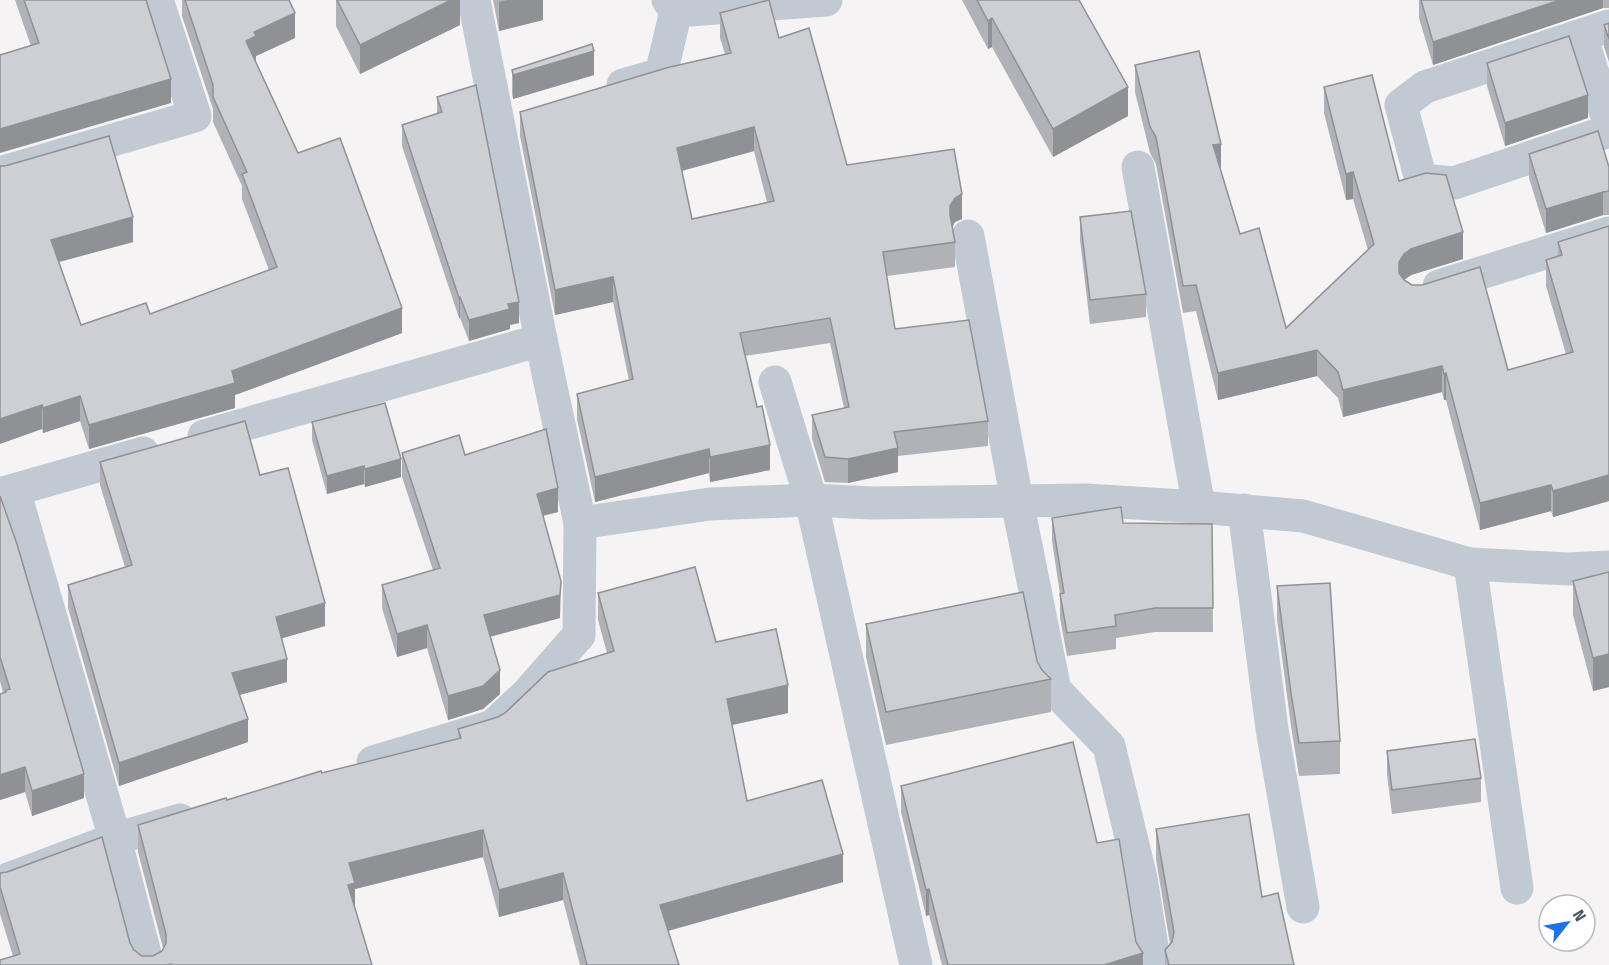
<svg xmlns="http://www.w3.org/2000/svg" width="1609" height="965" font-family="'Fira Sans Condensed',sans-serif">
  <rect width="100%" height="100%" fill="#f5f3f3"/>
  <g fill="none" stroke-linecap="round" stroke-linejoin="round">
    <g stroke="#c1cad2" stroke-width="33">
      <path d="M668 0 676 11 826 0"/>
      <path d="M1609 26 1425 87 1401 105 1421 180 1454 183 1609 131"/>
      <path d="M1581 36 1609 123"/>
      <path d="M623 85 661 74 676 11"/>
      <path d="M1138 167 1199 507"/>
      <path d="M0 173 195 116 157 0"/>
      <path d="M968 236 1017 501 1055 690 1109 746 1141 878 1155 965"/>
      <path d="M1439 286 1609 233"/>
      <path d="M775 382 811 500 916 965"/>
      <path d="M204 436 541 340"/>
      <path d="M14 490 115 839 148 965"/>
      <path d="M0 494 143 453"/>
      <path d="M1244 510 1272 729 1303 907"/>
      <path d="M580 523 710 504 811 500 872 503 1086 500 1199 507 1303 516 1470 564 1568 569 1609 567"/>
      <path d="M1470 564 1517 888"/>
      <path d="M373 762 493 726 528 693 579 635 580 523 541 340 474 0"/>
      <path d="M0 882 115 839 180 820"/>
    </g>
  </g>
  <g fill="#b0b2b7" fill-rule="evenodd">
    <path d="M15 0H146L171 103 31 46Z"/>
    <path d="M182 0H289L295 38 256 56 255 61 298 153 402 333 235 395V408L89 449 80 421 43 433 42 429 0 166 133 242 59 262 81 325 150 314 269 270 242 199V186L213 122V109L182 16Z"/>
    <path d="M336 0H460V25L360 74 336 26Z"/>
    <path d="M493 0H543V20L499 31Z"/>
    <path d="M962 0H1079L1128 116 1053 157 992 47 988 49Z"/>
    <path d="M1419 0H1609V8H1603L1433 65 1419 18Z"/>
    <path d="M720 13 779 38 847 165 962 219 955 222 952 228 955 242V267L887 276 895 329 988 421V446L898 456V472L848 483 825 482 812 439V415L844 408 830 343 745 356 770 470 710 482 709 473 595 502 577 419V394L629 381 613 302 555 315 520 136V112L725 54 720 38ZM754 151 767 202 692 219 682 171Z"/>
    <path d="M1609 23V62L1604 47V25Z"/>
    <path d="M1487 63 1588 118 1505 146 1487 86Z"/>
    <path d="M1135 65 1221 170 1240 234 1286 328 1368 250 1353 199 1346 200 1324 113V87L1399 181 1463 259 1411 275 1404 280 1508 370 1566 354 1546 286V260L1558 257V242L1609 226V501L1553 517 1551 511 1480 530 1446 400H1444L1442 392 1343 417 1338 398 1317 376 1218 400 1196 311 1183 313 1156 164 1150 153 1135 92Z"/>
    <path d="M512 70 594 75 513 99 512 94Z"/>
    <path d="M437 97 519 323 510 325V329L469 341 460 318H459L402 146V125L437 114Z"/>
    <path d="M1529 154 1609 167V215H1603L1546 233 1529 178Z"/>
    <path d="M1080 217 1146 294V317L1090 324 1080 240Z"/>
    <path d="M312 422 401 477 365 487 364 484 327 494 312 440Z"/>
    <path d="M402 453 465 455 558 512 543 516 560 618 490 637 500 694 483 709 448 720 427 648 397 657 382 608V585L433 570 402 477Z"/>
    <path d="M100 462 260 475 325 626 282 638 287 682 239 695 248 742 119 786 68 608V585L125 567 100 485Z"/>
    <path d="M0 496 84 798 32 816 25 792 0 800V694L3 693 0 681Z"/>
    <path d="M1052 518 1123 523 1212 524 1213 632H1155L1116 638V649L1067 656 1060 618V594L1052 541Z"/>
    <path d="M1609 572V687L1593 691 1573 615V581Z"/>
    <path d="M1277 586 1340 741V774L1299 776 1291 726 1277 619Z"/>
    <path d="M598 593 716 642 788 713 732 725 747 801 843 882 668 931 679 965H580L563 900 499 917 483 857 355 889V910L372 965 13 956 0 914V873L130 943 134 950 142 956H153L162 951 163 948 138 852V825L322 773 458 739V729L498 717 607 653 598 620Z"/>
    <path d="M866 624 1037 661 1042 670 1051 679V712L886 745 866 657Z"/>
    <path d="M1387 751 1481 778V802L1392 814 1387 775Z"/>
    <path d="M901 786 1097 843 1136 942 1143 965H942L929 915 926 916 901 812Z"/>
    <path d="M1156 829 1262 897 1294 965H1165V950L1170 944 1156 859Z"/>
  </g>
  <g fill="#909195">
    <path d="M451 0H460V25L360 74V45Z"/>
    <path d="M507 0H543V20L499 31V2Z"/>
    <path d="M1560 0H1603V8L1433 65V42Z"/>
    <path d="M295 13V38L256 56V61L246 65V41L254 32Z"/>
    <path d="M992 18V47L988 49V21Z"/>
    <path d="M594 51V75L513 99V75Z"/>
    <path d="M171 79V103L0 153V129Z"/>
    <path d="M1128 87V116L1053 157V129Z"/>
    <path d="M1588 95V118L1505 146V123Z"/>
    <path d="M754 127V151L677 172V148Z"/>
    <path d="M1221 144V170L1213 145Z"/>
    <path d="M1353 172V199L1346 200V174Z"/>
    <path d="M1603 192V215L1546 233V209Z"/>
    <path d="M962 194V219L955 222 950 230V206L955 198Z"/>
    <path d="M133 217V242L51 264V240Z"/>
    <path d="M1463 232V259L1411 275 1404 280 1399 288V262L1404 254 1411 249Z"/>
    <path d="M613 277V302L555 315V290Z"/>
    <path d="M460 297V318H459V298Z"/>
    <path d="M519 302V323L510 325V329L469 341V320L508 304Z"/>
    <path d="M402 308V333L235 395V408L89 449V425Z"/>
    <path d="M1317 350V376L1218 400V373Z"/>
    <path d="M1442 366V392L1343 417V390Z"/>
    <path d="M1446 373V400H1444V374Z"/>
    <path d="M80 396V421L43 433V408Z"/>
    <path d="M42 405V429L0 444V419Z"/>
    <path d="M770 445V470L710 482V457Z"/>
    <path d="M898 448V472L848 483V459Z"/>
    <path d="M709 449V473L595 502V477Z"/>
    <path d="M401 459V477L365 487V469Z"/>
    <path d="M364 466V484L327 494V476Z"/>
    <path d="M1609 475V501L1553 517V491Z"/>
    <path d="M1551 485V511L1480 530V503Z"/>
    <path d="M558 488V512L537 517V494Z"/>
    <path d="M561 581 560 618 484 638V615Z"/>
    <path d="M325 603V626L276 640V617Z"/>
    <path d="M427 625V648L397 657V634Z"/>
    <path d="M1609 654V687L1593 691V658Z"/>
    <path d="M287 659V682L232 697V673Z"/>
    <path d="M500 670V694L483 709 448 720V696Z"/>
    <path d="M788 685V713L727 726V699Z"/>
    <path d="M248 719V742L119 786V763Z"/>
    <path d="M25 767V792L0 800V775Z"/>
    <path d="M84 774V798L32 816V791Z"/>
    <path d="M483 830V857L355 889V910L348 885 349 863Z"/>
    <path d="M843 854V882L660 933V905Z"/>
    <path d="M563 873V900L499 917V890Z"/>
    <path d="M929 889V915L926 916V890Z"/>
    <path d="M1143 953V965H1104Z"/>
  </g>
  <g fill="#cdcfd5" stroke="#909195" stroke-width="1.5" fill-rule="evenodd">
    <path d="M24 0H146L171 79 0 129V55L39 43Z"/>
    <path d="M185 0H289L295 13 254 32 256 36 246 41 298 153 340 138 402 308 232 371 235 383 89 425 80 396 43 408 42 405 0 419V166H5L109 136 133 217 51 240 81 325 146 303 150 314 277 267 242 174 247 172 213 97V85Z"/>
    <path d="M337 0H451L360 45Z"/>
    <path d="M769 0 779 38 809 28 847 165 954 149 962 194 955 198 950 206V215L955 242 883 252 895 329 969 320 988 421 894 432 898 448 848 459 825 457 812 415 849 407 830 318 740 333 757 407 762 406 770 445 710 457 709 449 595 477 577 394 633 379 613 277 555 290 520 112 666 68 731 53 720 13ZM754 127 774 201 692 219 677 148Z"/>
    <path d="M977 0H1079L1128 87 1053 129 992 18 988 21Z"/>
    <path d="M1421 0H1560L1433 42Z"/>
    <path d="M1609 23V39L1604 25Z"/>
    <path d="M1569 36 1588 95 1505 123 1487 63Z"/>
    <path d="M592 44 594 51 513 75 512 70Z"/>
    <path d="M1199 51 1221 144 1213 145 1240 234 1259 228 1286 328 1374 244 1353 172 1346 174 1324 87 1372 75 1399 181 1426 173 1446 175 1463 232 1411 249 1404 254 1399 262V273L1404 280 1412 285H1422L1480 267 1508 370 1573 352 1546 260 1562 255 1558 242 1609 226V475L1553 491 1551 485 1480 503 1446 373 1444 374 1442 366 1343 390 1338 372 1317 350 1218 373 1196 285 1183 286 1156 137 1150 127 1135 65Z"/>
    <path d="M476 85 519 302 508 304 510 309 469 320 460 297 459 298 402 125 442 112 437 97Z"/>
    <path d="M1598 131 1609 167V191L1603 192 1546 209 1529 154Z"/>
    <path d="M1131 211 1146 294 1090 300 1080 217Z"/>
    <path d="M385 403 401 459 365 469 364 466 327 476 312 422Z"/>
    <path d="M245 421 260 475 288 468 325 603 276 617 287 659 232 673 248 719 119 763 68 585 132 565 100 462Z"/>
    <path d="M546 429 558 488 537 494 561 581 560 595 484 615 500 670 483 686 448 696 427 625 397 634 382 585 440 568 402 453 459 435 465 455Z"/>
    <path d="M0 496 17 544 84 774 32 791 25 767 0 775V694L6 692V690L10 689 0 657Z"/>
    <path d="M1121 507 1123 523 1212 524 1213 608H1155L1115 615 1116 626 1067 633 1060 594 1064 593 1052 518Z"/>
    <path d="M695 567 716 642 776 629 788 685 727 699 747 801 822 780 843 854 660 905 679 965H587L563 873 499 890 483 830 349 863 355 883 348 885 372 965H171V964L167 965H0V960L20 954 0 887V873L7 872 102 837 130 943 134 950 142 956H153L162 951 166 943V934L138 825 226 798 227 800 321 771 322 773 461 738 458 729 498 717 505 713 548 672 614 651 598 593Z"/>
    <path d="M1609 572V654L1593 658 1573 581Z"/>
    <path d="M1330 583 1340 741 1299 743 1291 693 1277 586Z"/>
    <path d="M1023 592 1037 661 1042 670 1051 679 886 712 866 624Z"/>
    <path d="M1475 739 1481 778 1392 790 1387 751Z"/>
    <path d="M1073 742 1097 843 1119 839 1136 942 1143 953 1104 965H948L929 889 926 890 901 786Z"/>
    <path d="M1249 814 1262 897 1278 893 1294 965H1169L1165 950 1172 942 1174 932 1156 829Z"/>
  </g>
  <g transform="translate(1567 923) rotate(59)"><circle r="28" fill="#ffffff" stroke="#b7bbc0" stroke-width="1.5"/>
  <path d="M0-4.5L10 22L0 15L-10 22Z" fill="#1a73e8"/>
  <text y="-9" font-size="16" font-weight="bold" text-anchor="middle" fill="#4a5661">N</text>
  </g>
</svg>
